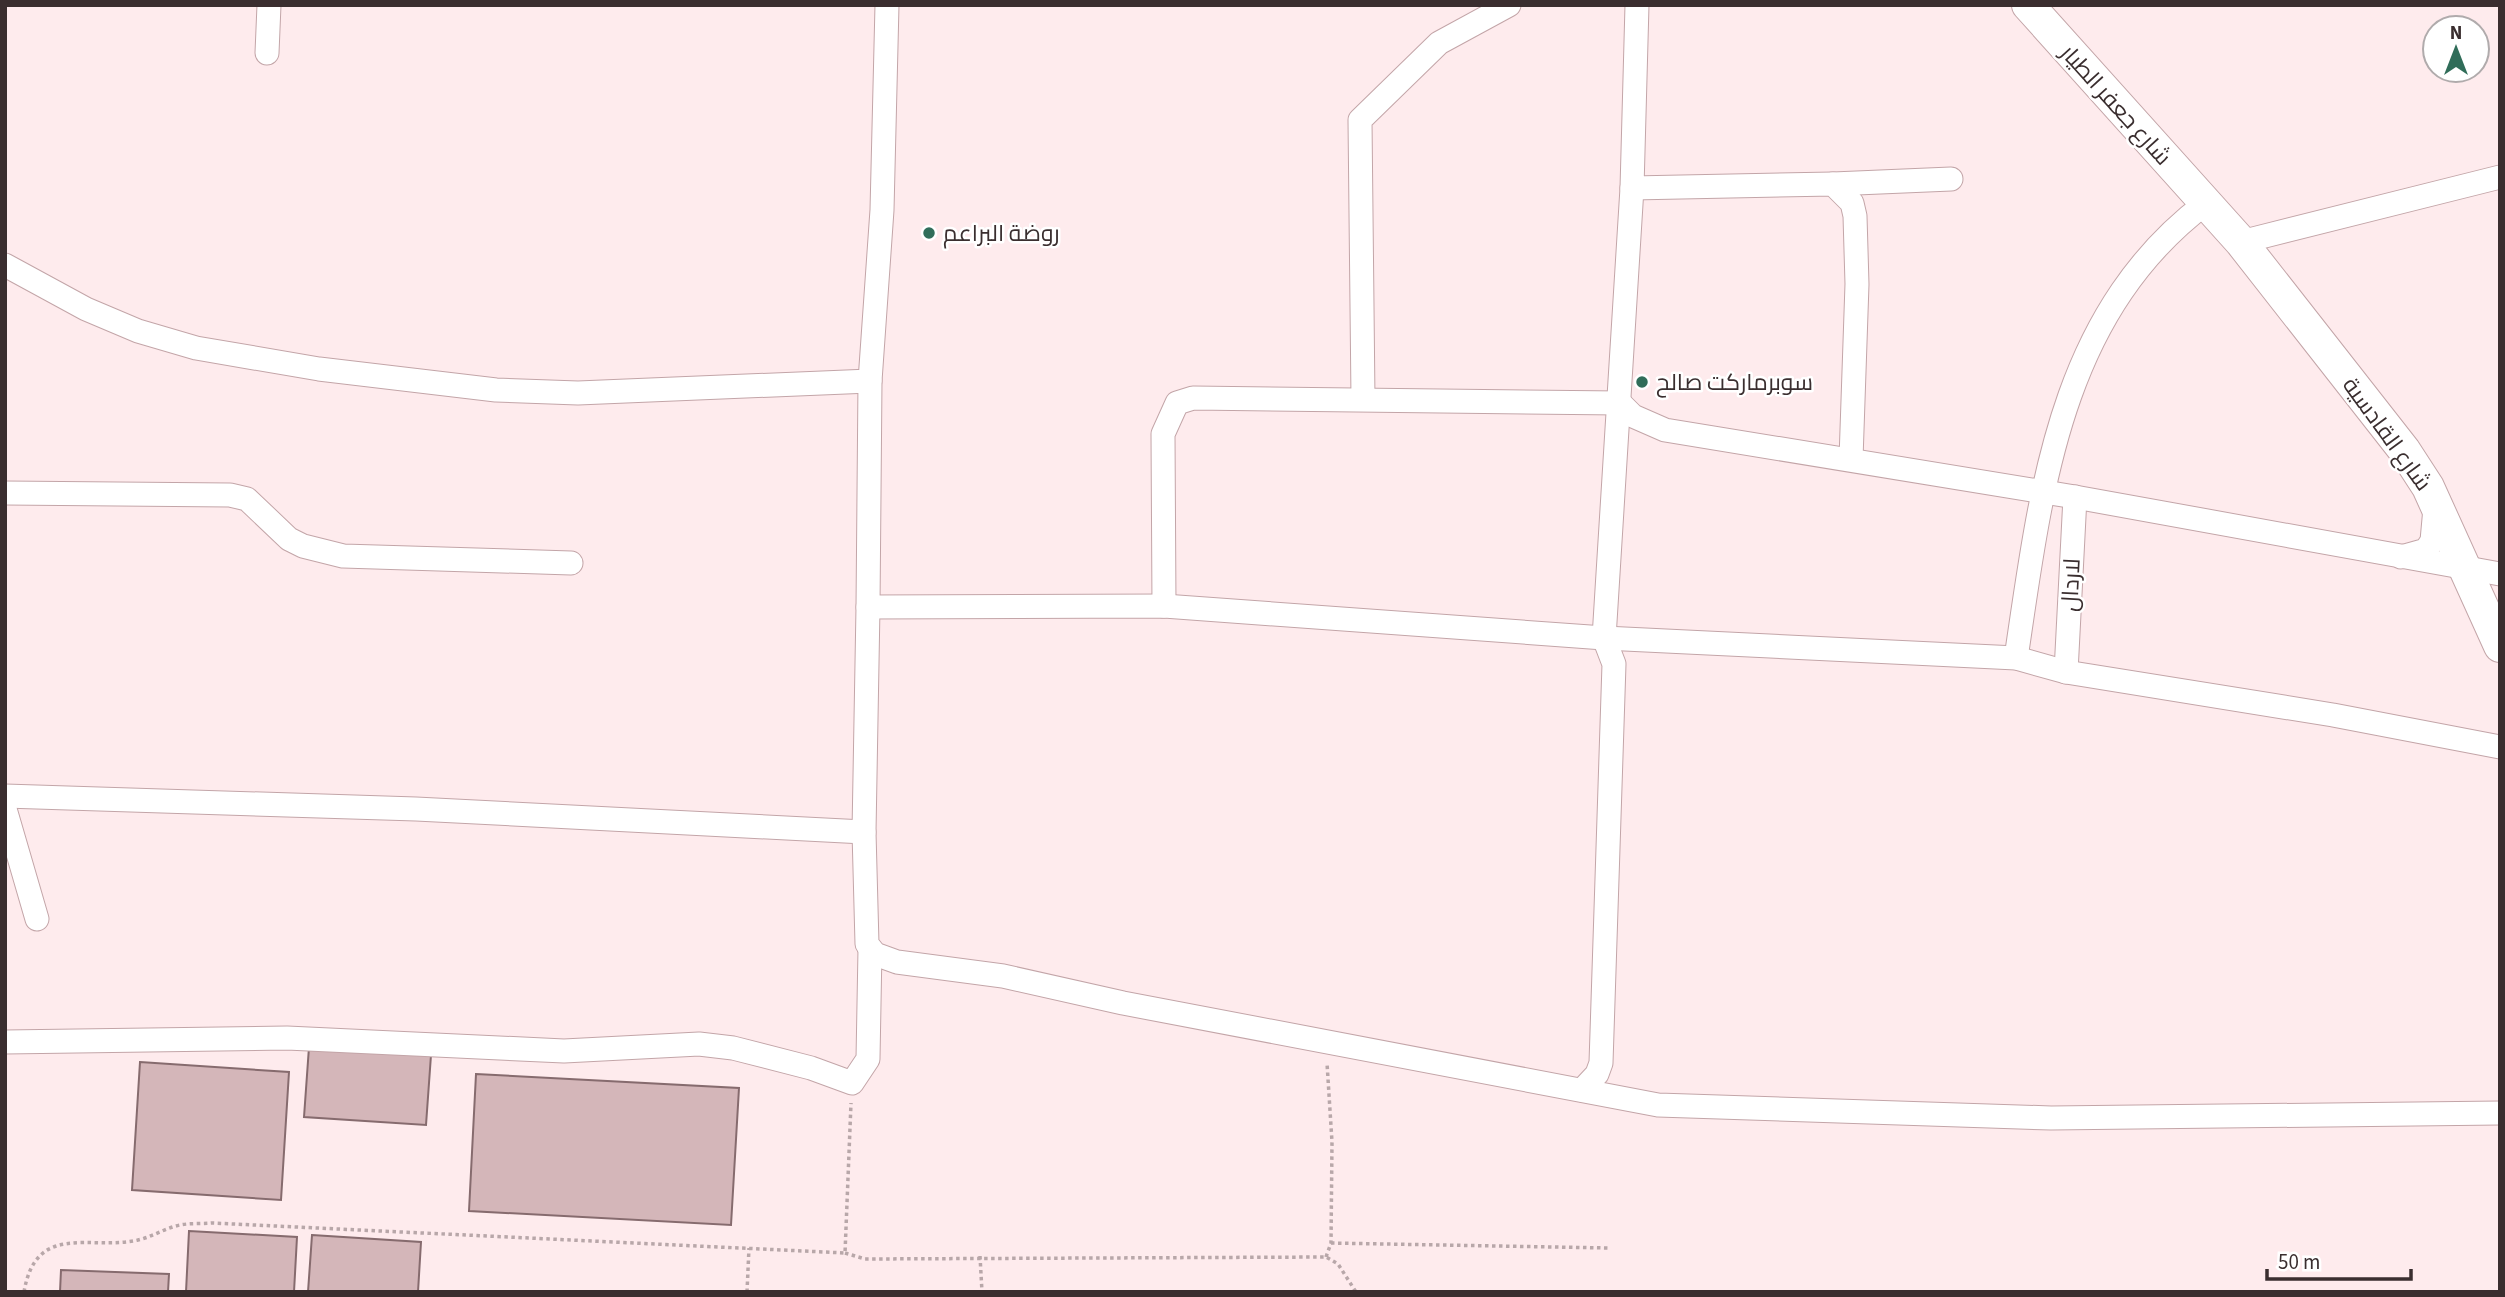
<svg xmlns="http://www.w3.org/2000/svg" width="2505" height="1297" font-family="'Source Sans 3',Cairo,sans-serif">
  <rect width="100%" height="100%" fill="#feebed"/>
  <g fill="#d4b6b9" stroke="#866b6e" stroke-width="2">
    <path d="M309 1047 431 1055 426 1125 304 1117Z"/>
    <path d="M140 1062 289 1072 281 1200 132 1190Z"/>
    <path d="M476 1074 739 1088 731 1225 469 1211Z"/>
    <path d="M189 1231 297 1237 294 1292H186Z"/>
    <path d="M312 1235 421 1242 418 1292H308Z"/>
    <path d="M61 1270 169 1274 168 1292H60Z"/>
  </g>
  <g fill="none" stroke-linecap="round" stroke-linejoin="round">
    <g stroke="#c3a5a8" stroke-width="25">
      <g id="street">
        <path d="M1637 5 1632 188 1833 184 1852 203 1855 216 1857 284 1851 459"/>
        <path d="M267 53 269 5"/>
        <path d="M1833 184 1951 179"/>
        <path d="M2241 242 2500 177"/>
        <path d="M5 265 86 309 138 331 196 348 319 369 496 390 578 393 870 381 882 210 887 5"/>
        <path d="M1363 399 1360 120 1439 43 1509 5"/>
        <path d="M5 493 230 495 247 499 289 539 303 546 343 556 571 563"/>
        <path d="M2401 557 2426 550 2432 541 2435 508"/>
        <path d="M1164 606 1163 434 1177 403 1193 398 1620 403 1633 416 1665 430 2075 497 2500 574"/>
        <path d="M868 607 870 381"/>
        <path d="M2016 658C2041 490 2059 314 2206 203"/>
        <path d="M2066 672 2075 497"/>
        <path d="M5 796 416 809 864 832 867 944 875 954 897 962 1003 976 1123 1003 1658 1105 2051 1118 2500 1113"/>
        <path d="M5 809 37 919"/>
        <path d="M864 832 868 607 1164 606 1604 638 2016 658 2066 672 2333 715 2500 747"/>
        <path d="M5 1042 287 1038 564 1051 699 1044 733 1048 811 1068 852 1083 868 1059 870 949"/>
        <path d="M1582 1090 1597 1074 1601 1063 1614 664 1604 638 1632 188"/>
      </g>
    </g>
    <g stroke="#c3a5a8" stroke-width="34">
      <path id="secondary" d="M2028 5 2241 242 2404 450 2428 487 2500 646"/>
    </g>
    <g stroke="#b8a7a9" stroke-width="3.5" stroke-dasharray="3.5 3.5" stroke-linecap="butt">
      <path d="M1331 1243 1609 1248"/>
      <path d="M845 1253 865 1259 1326 1257 1338 1264 1356 1292"/>
      <path d="M980 1256 982 1292"/>
      <path d="M1326 1257 1331 1243 1332 1142 1327 1063"/>
      <path d="M24 1292C36 1221 91 1251 138 1240 152 1237 165 1228 180 1225 190 1223 202 1224 212 1223L845 1253 851 1103"/>
      <path d="M747 1292 749 1248"/>
    </g>
    <use href="#street" stroke="#fff" stroke-width="23"/>
    <use href="#secondary" stroke="#fff" stroke-width="32"/>
  </g>
  <g fill="#306d59" stroke="#fff" stroke-width="2.5">
    <circle cx="929" cy="233" r="7"/>
    <circle cx="1642" cy="382" r="7"/>
  </g>
  <g text-anchor="middle" dominant-baseline="central" stroke-width="5" stroke-linejoin="round" paint-order="stroke">
    <g font-size="23" fill="#3a2e2f" stroke="#fff">
      <text transform="translate(2116 105) rotate(48)">شارع جعفر الطيار</text>
      <text transform="translate(2387 434) rotate(54)">شارع القادسية</text>
      <text transform="translate(2071 585) rotate(-87)">لاردال</text>
    </g>
    <g font-size="23" fill="#3a2e2f" stroke="#fff" text-anchor="start">
      <text x="943" y="233">روضة البراعم</text>
      <text x="1656" y="382">سوبرماركت صالح</text>
    </g>
  </g>
  <rect width="2505" height="1297" fill="none" stroke="#3a2e2f" stroke-width="14"/>
  <g transform="translate(2456 49)"><circle r="33" fill="#ffffff" stroke="#b0abac" stroke-width="2"/>
  <path d="M0-5L12 26L0 18L-12 26Z" fill="#306d59"/>
  <text y="-10" font-size="19" font-weight="bold" text-anchor="middle" fill="#3a2e2f">N</text>
  </g>
  <path d="M2267 1269v10h144v-10" fill="none" stroke="#3a2e2f" stroke-width="3.5"/>
  <text x="2278" y="1269" font-size="21" fill="#3a2e2f" stroke="#ffffff" stroke-width="5" paint-order="stroke">50 m</text>
</svg>
